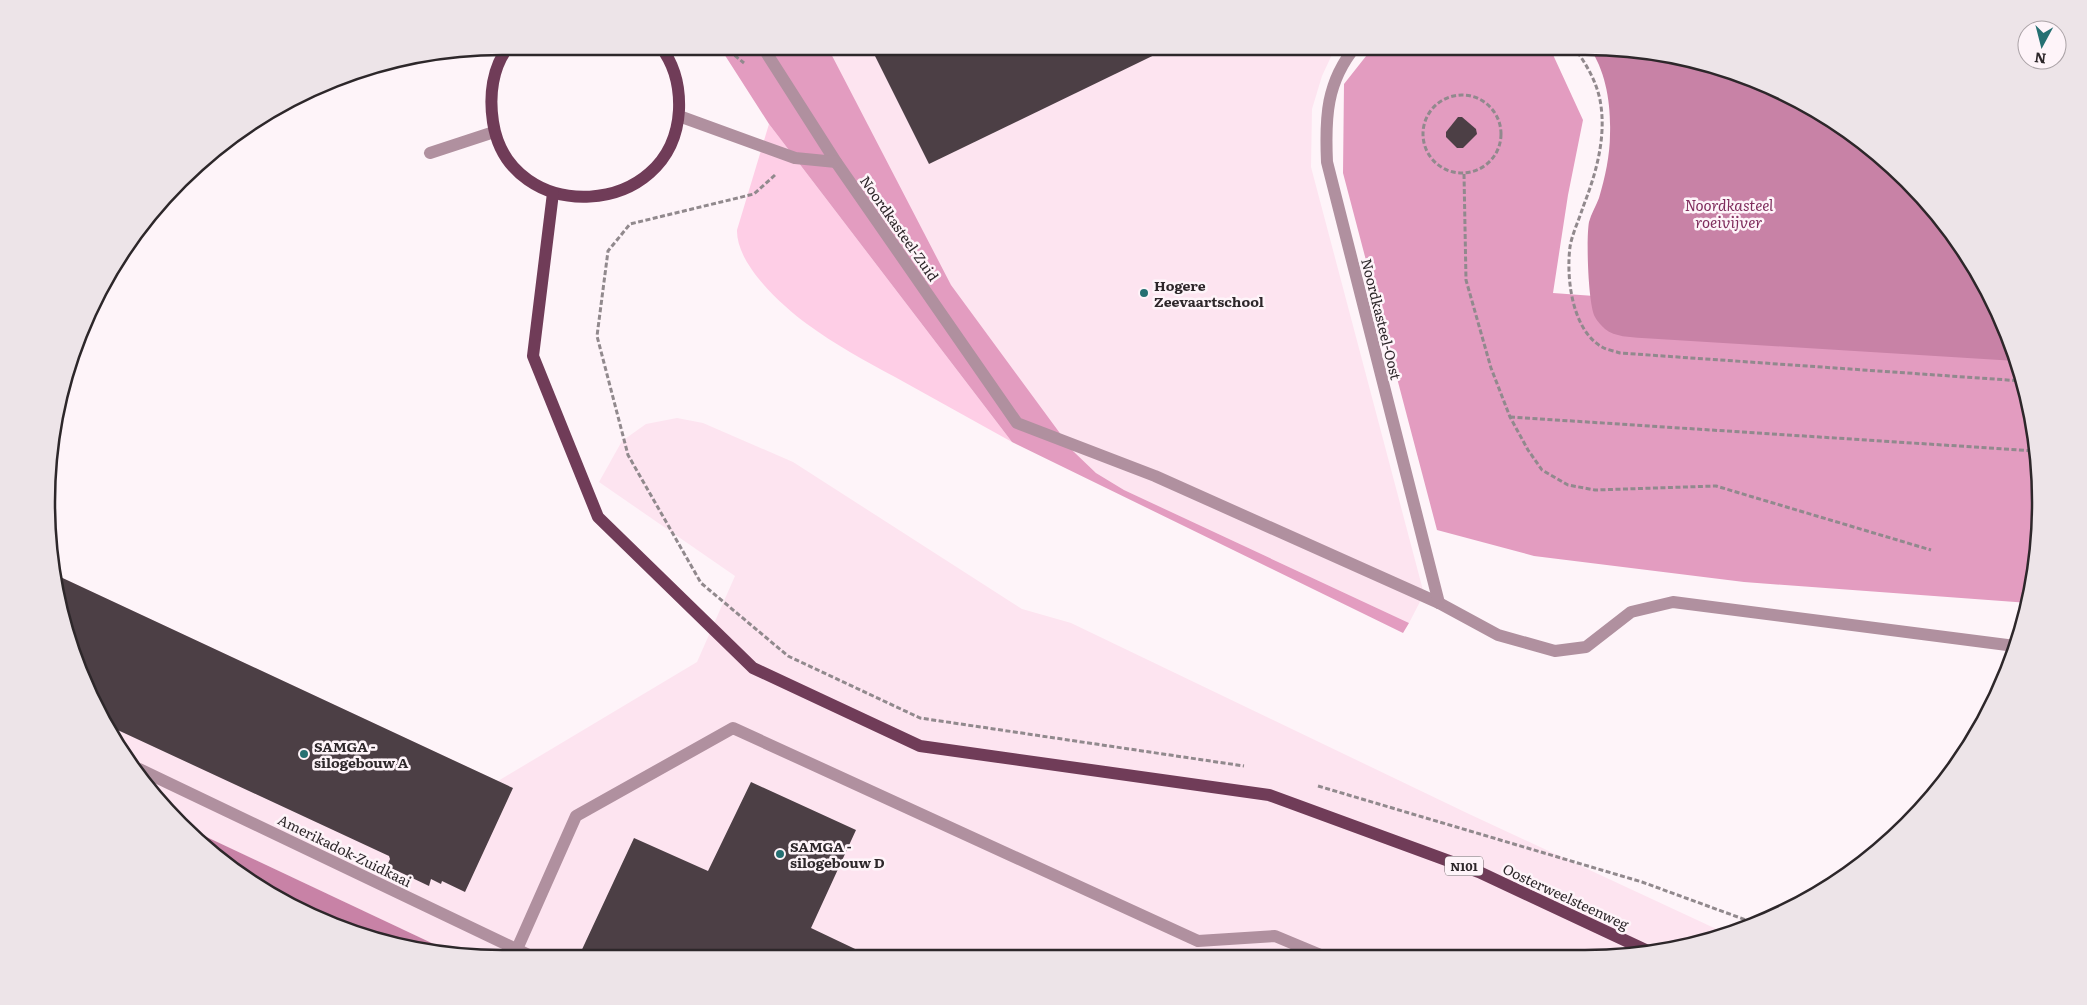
<svg xmlns="http://www.w3.org/2000/svg" width="2087" height="1005" font-family="Literata,serif">
  <rect width="100%" height="100%" fill="#fef4f9"/>
  <g fill="#fde4f0">
    <path d="M785 46H1336L1322 76 1312 109 1311 167 1424 594 1409 623 1124 490 1096 473 1073 451 1018 399Z"/>
    <path d="M677 418 703 423 793 462 1022 609 1071 623 1469 814 1725 933 1644 955 502 959 455 954 179 824 93 705 54 574 498 781 697 662 735 576 599 482 622 441 646 424Z"/>
  </g>
  <path fill="#fecee6" d="M769 124 1012 442C973 420 934 399 895 377 865 361 834 344 807 324 781 305 736 264 737 230Z"/>
  <g fill="#e39cc0">
    <path d="M719 46H827L951 285 1073 451 1096 473 1124 490 1409 623 1403 633 1012 442 769 124Z"/>
    <path d="M1374 46H1549L1583 120 1568 195 1553 293 2005 326 2032 414 2041 503 2032 592 2029 603 1744 582 1534 556 1437 530 1343 173 1344 84Z"/>
  </g>
  <g fill="#c882a6">
    <path d="M1589 47 1674 55 1759 81 1838 123 1907 180 1964 249 2006 328 2016 361 1642 338C1630 337 1615 337 1605 329 1602 326 1597 321 1595 317 1588 304 1586 238 1589 222 1591 214 1596 206 1599 198 1605 178 1610 155 1610 134 1611 104 1606 71 1589 47Z"/>
    <path d="M179 824 455 954 413 950 328 924 249 882Z"/>
  </g>
  <g fill="#4c3f45">
    <path d="M870 46H1173L929 164Z"/>
    <path d="M1458 117H1462L1476 129 1477 134 1463 148H1457L1446 137V132Z"/>
    <path d="M54 574 513 788 465 892 442 881 441 884 431 879 429 886 387 866 390 859 389 856 109 726 93 705Z"/>
    <path d="M751 782 856 830 811 928 872 957 578 958 634 838 708 871Z"/>
  </g>
  <g fill="none" stroke-linecap="round" stroke-linejoin="round">
    <g stroke="#91898d" stroke-width="3" stroke-dasharray="5 2.5" stroke-linecap="butt">
      <path d="M723 46 744 63"/>
      <path d="M1573 46C1585 62 1596 80 1600 100 1607 136 1596 174 1583 207 1579 220 1572 234 1570 247 1566 278 1572 330 1602 347 1607 350 1615 351 1620 353L2022 381"/>
      <circle cx="1462" cy="134" r="39"/>
      <path d="M1464 174 1466 280 1491 368 1510 417 1528 450 1542 470 1568 485 1595 490 1716 486 1931 550"/>
      <path d="M775 175 754 194 630 224 608 251 597 336 628 455 701 583 788 656 920 718 1244 766"/>
      <path d="M1510 417 2036 451"/>
      <path d="M1318 786 1642 882 1757 924"/>
    </g>
    <g stroke="#b0909f" stroke-width="12">
      <path d="M762 46 836 162 1017 423 1155 476 1439 603 1498 635 1555 651 1586 647 1631 612 1673 602 2015 646"/>
      <path d="M1356 46C1326 82 1325 118 1327 162L1439 603"/>
      <path d="M679 116 795 158 836 162"/>
      <path d="M430 153 494 132"/>
      <path d="M139 769 537 959"/>
      <path d="M517 949 576 816 733 728 1198 941 1275 936 1323 956"/>
    </g>
    <g stroke="#703c58" stroke-width="12">
      <path d="M509 46C492 67 489 96 493 122 509 227 673 220 679 110 680 86 675 65 660 46"/>
      <path d="M553 193 533 356 598 517 753 668 920 746 1269 795 1479 872 1652 953"/>
    </g>
  </g>
  <g fill="#257072" stroke="#fef4f9" stroke-width="2">
    <circle cx="1144" cy="293" r="5"/>
    <circle cx="304" cy="754" r="5"/>
    <circle cx="780" cy="854" r="5"/>
  </g>
  <g text-anchor="middle" dominant-baseline="central" stroke-width="5" stroke-linejoin="round" paint-order="stroke">
    <rect fill="#fef4f9" stroke="#6c6468" stroke-width="1" x="1445" y="856.5" width="38" height="19" rx="4"/>
    <g font-size="12" font-weight="bold" fill="#2d272a">
      <text x="1464" y="866">N101</text>
    </g>
    <g font-size="14" fill="#2d272a" stroke="#fef4f9">
      <text transform="translate(900 228) rotate(55)">Noordkasteel-Zuid</text>
      <text transform="translate(1382 319) rotate(76)">Noordkasteel-Oost</text>
      <text transform="translate(345 850) rotate(26)">Amerikadok-Zuidkaai</text>
      <text transform="translate(1566 896) rotate(25)">Oosterweelsteenweg</text>
    </g>
    <g font-size="14" font-weight="bold" fill="#2d272a" stroke="#fef4f9" text-anchor="start">
      <text x="1154" y="285">Hogere<tspan x="1154" dy="16">Zeevaartschool</tspan></text>
      <text x="314" y="746">SAMGA -<tspan x="314" dy="16">silogebouw A</tspan></text>
      <text x="790" y="846">SAMGA -<tspan x="790" dy="16">silogebouw D</tspan></text>
    </g>
    <g font-size="15" font-style="italic" fill="#7f2c5c" stroke="#fef4f9">
      <text x="1729" y="204">Noordkasteel<tspan x="1729" dy="17">roeivijver</tspan></text>
    </g>
  </g>
  <path d="M0 0H2087V1005H0ZM502 55H1585A447 447 0 0 1 2032 502V503A447 447 0 0 1 1585 950H502A447 447 0 0 1 55 503V502A447 447 0 0 1 502 55Z" fill="#ede4e8" fill-rule="evenodd"/>
  <path fill="none" stroke="#2d272a" stroke-width="2.5" d="M502 55H1585A447 447 0 0 1 2032 502V503A447 447 0 0 1 1585 950H502A447 447 0 0 1 55 503V502A447 447 0 0 1 502 55Z"/>
  <g transform="translate(2042 45) rotate(187)"><circle r="24" fill="#fef4f9" stroke="#aaa2a6"/>
  <path d="M0-4L9 19L0 12L-9 19Z" fill="#257072"/>
  <text y="-8" font-size="14" font-weight="bold" text-anchor="middle" fill="#2d272a">N</text>
  </g>
</svg>
